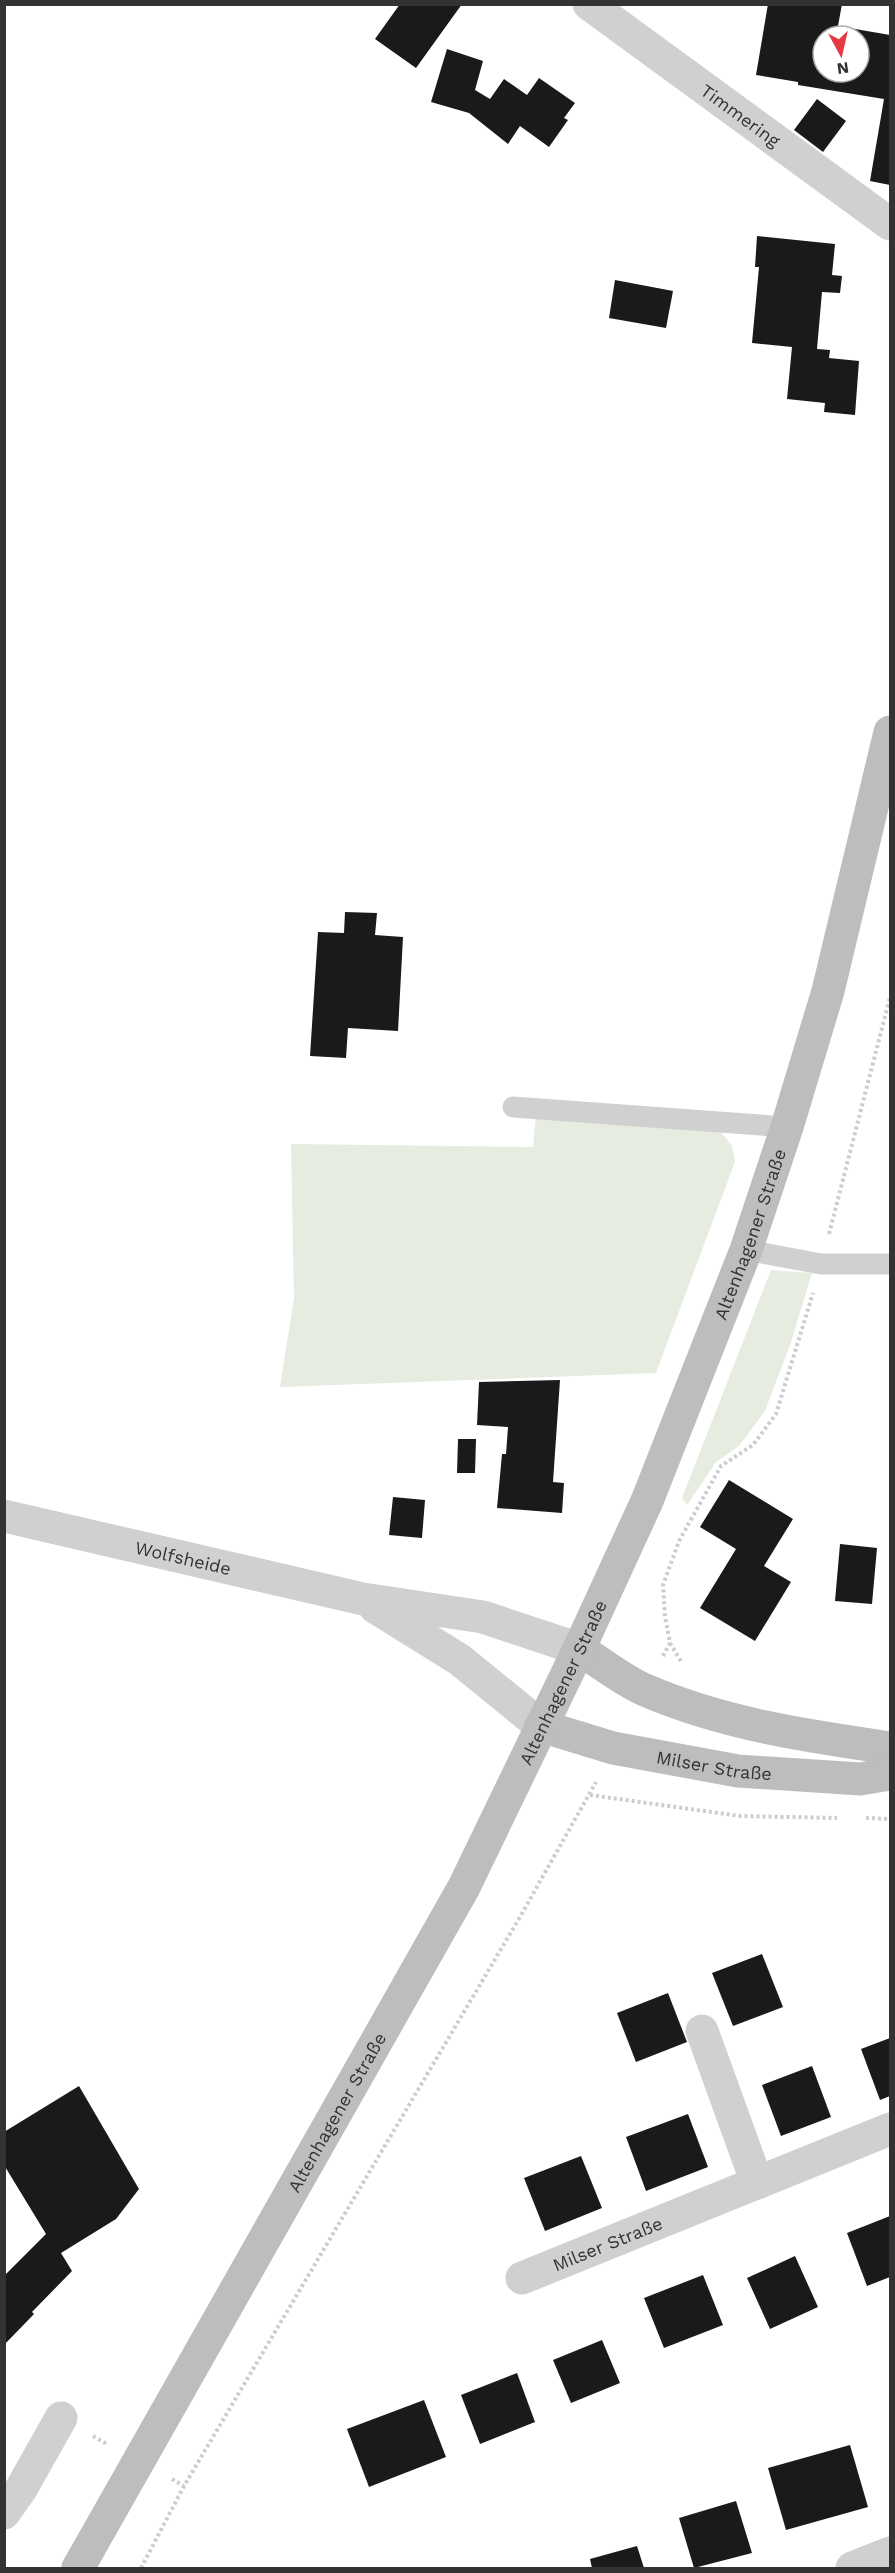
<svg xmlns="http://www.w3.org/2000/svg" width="895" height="2573" font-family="'Work Sans',sans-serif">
  <rect width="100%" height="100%" fill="#fff"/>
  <g fill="#e6ecdf">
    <path d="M536 1116 721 1132 732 1146 735 1162 656 1373 280 1387 294 1298 291 1144 533 1147Z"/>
    <path d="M771 1270 812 1273 791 1342 765 1411 739 1446 716 1462 687 1505 682 1498Z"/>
  </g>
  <g fill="#1a1a1a" fill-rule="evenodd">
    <path d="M400 4H462L416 68 375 39Z"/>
    <path d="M768 4H842L838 26 890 35V185L870 181 884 99 798 85V82L756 75ZM823 36H859V72H823Z"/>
    <path d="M447 49 483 61 475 90 490 99 504 79 527 95 539 78 575 103 564 118 568 120 549 147 520 126 508 144 469 113 431 102Z"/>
    <path d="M817 99 846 121 823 152 794 130Z"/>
    <path d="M757 236 835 244 832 275 842 276 840 293 822 292 817 349 830 350 829 358 859 361 855 415 824 412 825 403 787 399 792 347 752 343 759 267H755Z"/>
    <path d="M615 280 673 291 666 328 609 318Z"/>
    <path d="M345 912 377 913 375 935 403 937 398 1031 348 1028 346 1058 310 1056 318 932 344 933Z"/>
    <path d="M560 1380 553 1482 564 1483 562 1513 497 1508 502 1454H506L508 1427 477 1425 479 1382Z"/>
    <path d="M458 1439H476L475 1473H457Z"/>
    <path d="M729 1480 793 1519 764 1566 791 1582 755 1641 700 1608 736 1549 700 1527Z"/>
    <path d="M393 1497 425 1500 422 1538 389 1535Z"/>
    <path d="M840 1544 877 1548 872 1604 835 1601Z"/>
    <path d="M762 1954 783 2007 733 2026 712 1973Z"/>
    <path d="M668 1993 687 2042 636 2062 617 2013Z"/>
    <path d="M890 2038V2096L880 2100 861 2049Z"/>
    <path d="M812 2066 831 2117 781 2136 762 2085Z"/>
    <path d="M79 2086 139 2189 116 2219 61 2253 72 2271 32 2312 34 2314 4 2345V2276L46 2234 4 2165V2132Z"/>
    <path d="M688 2114 708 2167 646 2191 626 2137Z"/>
    <path d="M581 2156 602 2208 545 2231 524 2178Z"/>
    <path d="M890 2216V2277L867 2286 847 2233Z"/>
    <path d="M795 2256 818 2307 770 2329 747 2278Z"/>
    <path d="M703 2275 723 2325 664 2348 644 2298Z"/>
    <path d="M602 2340 620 2383 571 2403 553 2360Z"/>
    <path d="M517 2373 535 2422 480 2444 461 2395Z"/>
    <path d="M424 2400 446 2457 369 2487 347 2429Z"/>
    <path d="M850 2445 868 2507 786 2530 768 2468Z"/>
    <path d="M736 2501 752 2553 694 2568 679 2518Z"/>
    <path d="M637 2546 644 2568H592L590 2559Z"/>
  </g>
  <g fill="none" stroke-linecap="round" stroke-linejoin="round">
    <g stroke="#cdcdcd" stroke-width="4" stroke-dasharray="3 3" stroke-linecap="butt">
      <path d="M829 1234 890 997"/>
      <path d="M670 1643 682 1663"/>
      <path d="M663 1656 670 1643 665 1616 663 1585 679 1541 721 1466 753 1445 776 1414 813 1293"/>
      <path d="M590 1795 740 1816 837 1818"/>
      <path d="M866 1818 890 1819"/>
      <path d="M93 2436 107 2444"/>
      <path d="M172 2479 184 2486"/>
      <path d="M141 2568 184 2486 520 1917 596 1782"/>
    </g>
    <g stroke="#d0d0d0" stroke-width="21">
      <path d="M513 1107 787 1127"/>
      <path d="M746 1250 821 1264H890"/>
    </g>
    <g stroke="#d0d0d0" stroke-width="33">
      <path id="s1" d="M589 4 890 224"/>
      <path id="s2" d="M4 1516 363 1599 483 1617 579 1649"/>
      <path d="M375 1607 460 1660 541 1726"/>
      <path d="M702 2031 757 2183"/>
      <path id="s3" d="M522 2278 890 2129"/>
      <path d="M4 2513 21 2489 61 2418"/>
      <path d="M852 2568 890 2553"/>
    </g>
    <g stroke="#bdbdbd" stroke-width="33">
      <path d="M579 1649C600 1662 622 1680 645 1690 724 1724 807 1736 890 1748"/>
      <path id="s4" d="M541 1726 613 1748 738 1771 860 1779 890 1774"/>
      <path id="s5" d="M78 2568 464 1887 579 1649 647 1501 746 1250 787 1127 828 991 890 732"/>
    </g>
  </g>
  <g text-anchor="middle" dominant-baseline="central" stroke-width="6" stroke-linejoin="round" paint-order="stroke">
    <g font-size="18" fill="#333" stroke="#fff">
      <text stroke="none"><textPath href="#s1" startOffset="188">Timmering</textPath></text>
      <text stroke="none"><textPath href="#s5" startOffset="1496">Altenhagener Straße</textPath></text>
      <text stroke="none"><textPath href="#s2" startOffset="184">Wolfsheide</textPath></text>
      <text stroke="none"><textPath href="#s5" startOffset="1010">Altenhagener Straße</textPath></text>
      <text stroke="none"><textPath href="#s4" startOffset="178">Milser Straße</textPath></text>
      <text stroke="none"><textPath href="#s5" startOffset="524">Altenhagener Straße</textPath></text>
      <text stroke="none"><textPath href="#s3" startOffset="92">Milser Straße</textPath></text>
    </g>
  </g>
  <rect width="895" height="2573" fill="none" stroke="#333333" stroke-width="12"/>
  <g transform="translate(841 54) rotate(172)"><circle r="28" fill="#ffffff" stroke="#adadad" stroke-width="1.5"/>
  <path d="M0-4.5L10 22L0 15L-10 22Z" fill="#e63946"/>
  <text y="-9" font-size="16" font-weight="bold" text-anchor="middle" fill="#333333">N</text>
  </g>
</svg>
